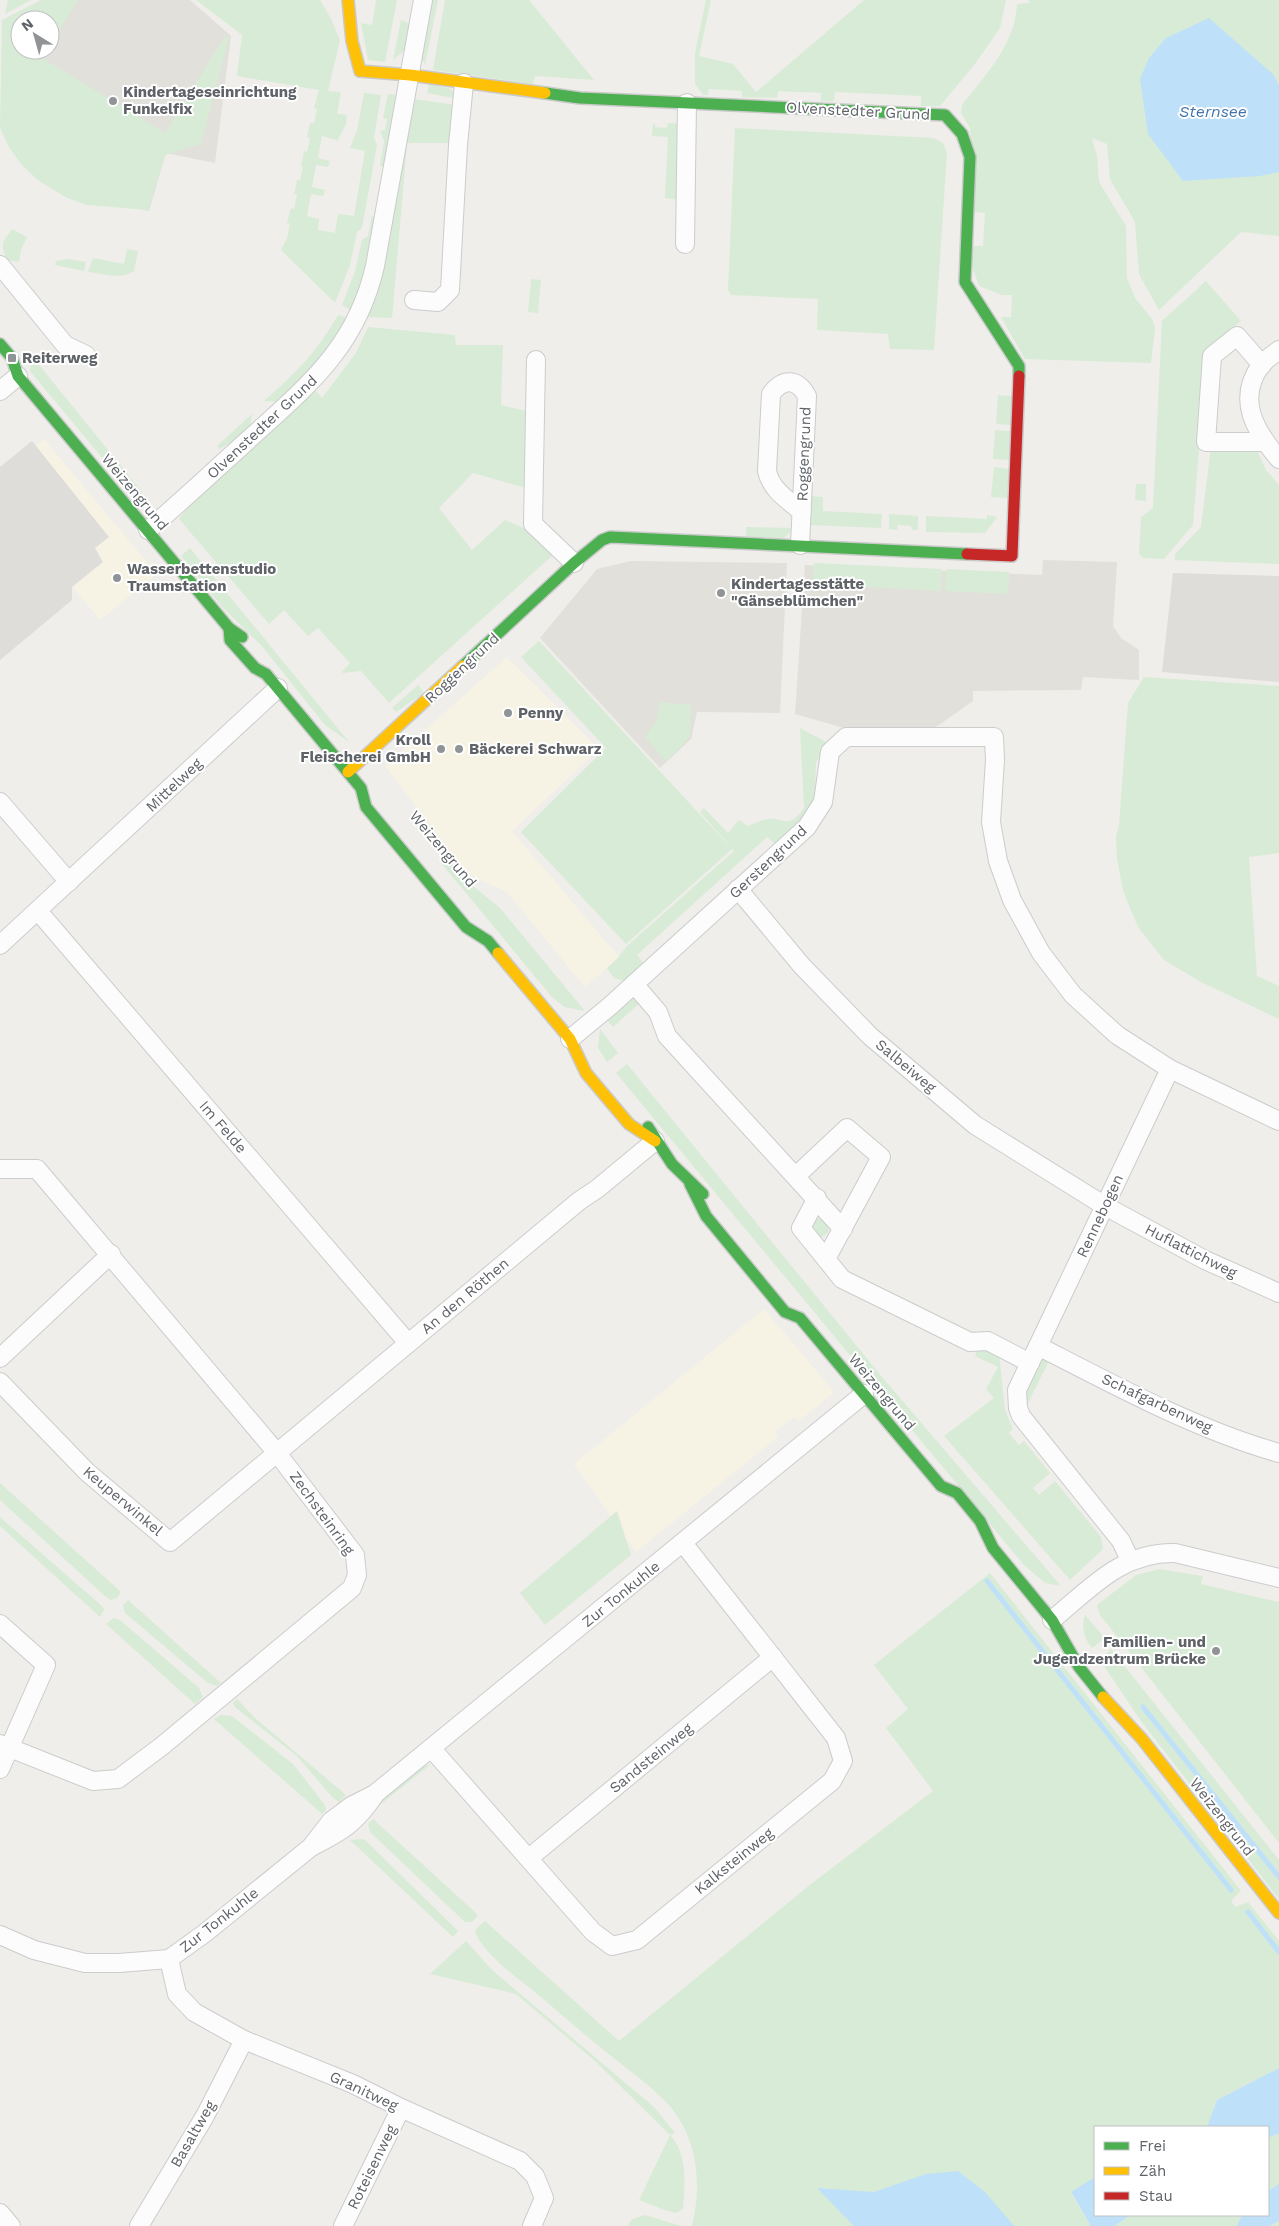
<svg xmlns="http://www.w3.org/2000/svg" width="1279" height="2226" font-family="'Work Sans',sans-serif">
  <rect width="100%" height="100%" fill="#efeeea"/>
  <g fill="#f7f3e4">
    <path d="M44 439 157 574 100 620 0 500V475Z"/>
    <path d="M507 657 599 749 512 831 619 957 585 987 507 892 468 874 385 766Z"/>
    <path d="M764 1309 834 1392 799 1421 794 1417 775 1432 778 1437 636 1552 574 1464Z"/>
  </g>
  <g fill="#dfddda">
    <path d="M32 441 109 537 95 548 103 562 72 587V600L0 660V467Z"/>
    <path d="M1173 573 1279 576V682L1162 672Z"/>
  </g>
  <g fill="#e2e0da">
    <path d="M59 0H190L231 36 215 163 166 153 149 211 77 194 20 50H50V29Z"/>
    <path d="M1043 560 1117 562 1113 626 1121 638 1139 650V680L1083 677 1081 690 973 691V701L936 727 844 728 795 714 805 563V565L1042 575Z"/>
    <path d="M631 561 787 563 780 713 697 712 691 739 660 768 540 638 597 569Z"/>
  </g>
  <g fill="#d8ebd6">
    <path d="M8 0H31L5 14Z"/>
    <path d="M41 0H77V2L50 44V20H20V50H46L42 58 165 133 225 36 229 38 201 144 165 155 148 210 87 205 67 198 39 181 21 164 9 147 0 128 2 20Z"/>
    <path d="M196 0H320L331 19 340 40 328 91 341 92 337 114 347 115 346 124 337 142V140L322 136 318 158 330 161 328 167 316 165 312 187 325 190 323 196 311 194 307 216 319 219 318 230 335 233 338 214 354 216 365 151 350 148 357 130 364 93 381 95 374 138 377 145 362 228 357 232 350 265 335 303 281 250 287 238 290 224 287 223 291 208 294 209 297 195 294 194 297 180H300L303 167 301 166 304 151 307 152 310 138 307 137 310 123H314L317 109 314 108 319 90 237 76 242 35Z"/>
    <path d="M376 0H397L385 62 368 60 361 23 372 25Z"/>
    <path d="M430 0H438L425 65 421 57Z"/>
    <path d="M445 0H529L594 80 535 76 533 84 433 70Z"/>
    <path d="M706 0H711L699 56 733 64 756 92 864 0H1006L1000 28 975 64 940 106H921V96L835 92 834 101H821V93L778 91 777 98 742 97V91L709 89 708 95H703L695 84V53Z"/>
    <path d="M1029 0H1279V236L1241 232 1159 310 1139 274 1135 222 1110 179 1107 144 1092 138 1097 156 1099 182 1126 226 1127 278 1135 298 1152 319 1155 328 1151 363 1025 359 1001 317H1011L1012 295H1002L979 286 972 266 973 246H983L985 213 974 212 970 128 961 113 962 105C986 74 1015 45 1017 4L1029 3Z"/>
    <path d="M401 20 410 24 405 50 393 60Z"/>
    <path d="M429 84 451 89 458 99 427 93Z"/>
    <path d="M388 94 398 95 384 167 380 166 384 141 380 130 385 131 387 119 383 118Z"/>
    <path d="M414 99 456 105 450 143H408L407 144 392 318 364 317Z"/>
    <path d="M668 123 682 124 678 200 665 198 668 137 652 136 653 124H655V127L667 128Z"/>
    <path d="M735 128 934 138 943 143 947 153 934 350 890 349 888 334 817 330 818 299 731 295 728 290Z"/>
    <path d="M372 216H376C370 248 363 280 351 310L342 305 355 272 362 240 368 236Z"/>
    <path d="M12 229 27 237 21 250 19 262 7 260C0 244 2 243 12 229Z"/>
    <path d="M127 249 138 251 134 271C120 280 104 274 88 272L93 258 124 264Z"/>
    <path d="M68 259 86 262 84 271 55 265 56 261Z"/>
    <path d="M531 279 541 280 538 313 528 312Z"/>
    <path d="M1206 281 1241 321 1207 349 1193 525 1164 559 1143 558 1139 554 1141 517 1153 508 1162 321Z"/>
    <path d="M338 315 347 318C328 354 308 374 280 402L264 401C297 372 316 353 338 315Z"/>
    <path d="M368 327 455 335 456 345H503L501 405 530 412 526 488 473 473 439 508 472 550 505 520 535 533 553 555 389 703 361 671 343 673 342 672 350 663 318 628 308 636 284 610 269 624 179 519 192 503 315 390 322 398 356 353Z"/>
    <path d="M35 360 142 492 140 495 124 484 30 371 31 366Z"/>
    <path d="M998 395 1012 396 1011 425 996 424Z"/>
    <path d="M252 414 250 427 236 440 219 449 217 446Z"/>
    <path d="M995 430 1010 431 1009 460 993 459Z"/>
    <path d="M1211 447 1256 449 1266 470 1279 485V564L1175 560V554L1201 527Z"/>
    <path d="M994 467 1009 469 1007 498 991 497Z"/>
    <path d="M1136 484H1146V501L1135 500Z"/>
    <path d="M809 496 823 497V511L882 514 881 528 808 525Z"/>
    <path d="M889 514 918 516V530H912L911 526 898 525 897 530 889 529Z"/>
    <path d="M987 515 997 517 985 533 926 532V516L987 519Z"/>
    <path d="M746 527 793 528V530L784 538 746 537Z"/>
    <path d="M190 548 349 742 325 725 261 645 223 608 181 556Z"/>
    <path d="M814 563 942 569 941 591 813 584Z"/>
    <path d="M946 569 1009 572 1008 594 945 591Z"/>
    <path d="M539 641 732 849 626 944 521 832 606 748 521 657Z"/>
    <path d="M1144 677 1279 686V853L1249 857 1257 976 1279 986V1019L1201 982 1164 960 1138 927 1123 891 1117 859 1116 837 1119 825 1128 703Z"/>
    <path d="M418 685 424 693 396 712 392 708Z"/>
    <path d="M660 702 691 705 690 737 666 762 645 737 657 720Z"/>
    <path d="M800 728 826 742 816 763 815 792 809 813 776 845 767 837 637 955 644 964 624 981 614 978 607 968 617 959 627 946 734 851 700 812 704 808 728 833 739 820 748 826C753 824 759 821 763 820 783 814 786 833 804 808Z"/>
    <path d="M447 858 468 882 500 908 585 1011 564 1007 552 997 441 863Z"/>
    <path d="M638 997 643 1000 613 1027 606 1019 628 998Z"/>
    <path d="M600 1029 618 1053 607 1062 598 1048Z"/>
    <path d="M627 1064 882 1377 1061 1586 1045 1583 1024 1565 616 1073Z"/>
    <path d="M820 1218 823 1219 829 1227 828 1233 820 1238 810 1225 814 1220Z"/>
    <path d="M983 1346 999 1353 1005 1410 1013 1429 1009 1433 1019 1445 1024 1441 1050 1473 1033 1488 1039 1495 1055 1481 1101 1537 1103 1549 1070 1580 944 1436 994 1398 986 1389 998 1367 975 1356 977 1350Z"/>
    <path d="M1045 1359 1049 1361 1026 1407C1022 1391 1032 1376 1039 1362Z"/>
    <path d="M0 1483 121 1592 117 1598 111 1600 105 1596 0 1500Z"/>
    <path d="M617 1511 631 1555 545 1625 520 1593Z"/>
    <path d="M0 1517 103 1607 104 1610 100 1617 0 1526Z"/>
    <path d="M1159 1569 1203 1576 1201 1584 1279 1602V1843L1100 1615 1097 1605 1136 1575Z"/>
    <path d="M990 1573 1241 1891 1231 1901 1235 1907 1248 1902 1279 1941V2068L1217 2100 1207 2127H1095V2177L1071 2193 1091 2226H692C703 2182 697 2132 663 2099 649 2085 634 2074 619 2062 589 2039 560 2013 531 1989 511 1973 487 1956 475 1933L477 1928 485 1921 619 2041 811 1884 933 1791 886 1728 908 1709 874 1665Z"/>
    <path d="M128 1600 221 1683 217 1686 208 1683 125 1613 123 1605Z"/>
    <path d="M1085 1615 1105 1638 1092 1648C1084 1638 1081 1627 1085 1615Z"/>
    <path d="M114 1618 120 1620 199 1688 203 1697 195 1704 106 1624Z"/>
    <path d="M1111 1649 1279 1860V1899L1141 1721 1100 1660Z"/>
    <path d="M237 1699 255 1718 346 1795 339 1802 332 1797 297 1756 236 1708 233 1703Z"/>
    <path d="M221 1715 232 1716 293 1764 325 1805 326 1810 322 1814 214 1719Z"/>
    <path d="M431 1764 377 1807C393 1791 409 1770 431 1764Z"/>
    <path d="M373 1819 478 1915 472 1922H465L370 1832 368 1824Z"/>
    <path d="M364 1839 458 1931 453 1937 350 1840Z"/>
    <path d="M466 1941 493 1971 654 2107 675 2133 670 2135C688 2155 685 2184 683 2209L676 2213 662 2209 639 2200 670 2135 595 2061 516 1994 430 1974Z"/>
    <path d="M1279 2133V2226H1114L1131 2215H1268V2138Z"/>
    <path d="M645 2215 681 2226H628L632 2219Z"/>
  </g>
  <g fill="#bfe0f9">
    <path d="M1209 18 1273 74 1279 85V172L1260 176 1183 181 1148 134 1140 79 1149 58 1166 38Z"/>
    <path d="M1279 2068V2133L1268 2138V2127H1207L1217 2100Z"/>
    <path d="M958 2171 985 2192 1014 2226H854L817 2188 874 2192 926 2174Z"/>
    <path d="M1095 2177V2215H1131L1114 2226H1091L1071 2192Z"/>
    <path d="M1279 2184V2221L1269 2226H1237L1242 2215H1268V2191Z"/>
  </g>
  <g fill="none" stroke-linecap="round" stroke-linejoin="round">
    <g stroke="#bfe0f9" stroke-width="5">
      <path d="M987 1581 1231 1890"/>
      <path d="M1143 1707 1279 1877"/>
      <path d="M1248 1912 1279 1952"/>
    </g>
    <g stroke="#cbcccc" stroke-width="20">
      <g id="street">
        <path d="M685 244 687 103"/>
        <path d="M0 265 65 345 86 355"/>
        <path d="M414 300 438 302 450 290 458 145 464 83"/>
        <path d="M1279 350C1273 355 1266 359 1261 365 1236 399 1255 431 1279 459"/>
        <path d="M536 360 533 524 574 563"/>
        <path d="M1262 365 1237 336 1212 356 1206 442H1265"/>
        <path d="M0 391 18 376"/>
        <path d="M148 530C182 501 214 471 247 441 306 387 356 349 375 266L423 0"/>
        <path d="M800 545 807 396C797 378 783 378 771 394L767 471C771 490 788 500 802 512"/>
        <path d="M0 802 69 882"/>
        <path d="M738 889 802 966 870 1036 975 1125 1105 1206 1205 1260 1279 1293"/>
        <path d="M38 911 408 1343"/>
        <path d="M0 945 278 688"/>
        <path d="M634 984 658 1012 667 1036 843 1229"/>
        <path d="M570 1039 610 1006 807 827 823 802 830 752 846 737H994L995 760 991 822 998 861 1012 900 1041 953 1073 995 1117 1035 1170 1069 1279 1121"/>
        <path d="M0 1169H37L277 1453 355 1555 357 1575 352 1588 162 1746 118 1779 93 1781 0 1744"/>
        <path d="M796 1176 847 1128 881 1157 826 1259"/>
        <path d="M817 1198 801 1228 842 1279 970 1342 988 1341 1030 1363"/>
        <path d="M1038 1346C1114 1385 1197 1430 1279 1453"/>
        <path d="M0 1358 111 1254"/>
        <path d="M0 1382 87 1472 170 1542 579 1201 597 1189 655 1141"/>
        <path d="M1130 1560 1121 1541 1021 1416 1018 1408 1017 1390 1170 1069"/>
        <path d="M1052 1620C1091 1588 1121 1552 1175 1553L1279 1578"/>
        <path d="M0 1624 46 1665 0 1769"/>
        <path d="M431 1748 593 1932 612 1946 637 1940 832 1781 843 1761 836 1738 683 1543"/>
        <path d="M311 1847C343 1831 356 1823 376 1793L864 1394"/>
        <path d="M529 1858 773 1657"/>
        <path d="M0 1935 34 1950 85 1963H119L169 1959 205 1933 311 1847 331 1821 342 1813 351 1806 375 1794"/>
        <path d="M169 1959 177 1994 194 2012 244 2040 353 2084 401 2108 520 2161 535 2176 544 2198 532 2226"/>
        <path d="M0 2213 11 2226"/>
        <path d="M139 2226 205 2116 244 2040"/>
        <path d="M343 2226 401 2108"/>
      </g>
    </g>
    <g stroke="#cacacb" stroke-width="14">
      <g id="fast">
        <path d="M545 93 580 98 945 115 962 134 970 157 965 282 1019 366V376"/>
        <path d="M0 344 12 358 18 376 229 628 242 637"/>
        <path d="M229 628 230 640 255 668 266 674 361 788 366 807 466 927 488 941 498 953"/>
        <path d="M463 666 574 563 602 540 610 537 967 554"/>
        <path d="M648 1127 672 1164 703 1194"/>
        <path d="M690 1184 706 1216 785 1312 800 1318 941 1486 957 1493 980 1521 993 1548 1052 1620 1079 1667 1103 1697"/>
      </g>
    </g>
    <g stroke="#cacacb" stroke-width="14">
      <g id="slow">
        <path d="M348 0 352 41 360 71 410 75 545 93"/>
        <path d="M348 772 463 666"/>
        <path d="M498 953 570 1039 586 1073 629 1124 655 1141"/>
        <path d="M1103 1697 1142 1739 1279 1913"/>
      </g>
    </g>
    <g stroke="#cacacb" stroke-width="14">
      <path id="jam" d="M967 554 1012 556 1019 376"/>
    </g>
    <use href="#street" stroke="#fdfcfc" stroke-width="18"/>
    <use href="#fast" stroke="#4caf50" stroke-width="11"/>
    <use href="#slow" stroke="#ffc107" stroke-width="11"/>
    <use href="#jam" stroke="#c62828" stroke-width="11"/>
  </g>
  <g fill="#919496" stroke="#fff" stroke-width="2">
    <circle cx="113" cy="101" r="5"/>
    <rect x="7" y="353" width="10" height="10" rx="2.5"/>
    <circle cx="117" cy="578" r="5"/>
    <circle cx="721" cy="593" r="5"/>
    <circle cx="508" cy="713" r="5"/>
    <circle cx="441" cy="749" r="5"/>
    <circle cx="459" cy="749" r="5"/>
    <circle cx="1216" cy="1651" r="5"/>
  </g>
  <g text-anchor="middle" dominant-baseline="central" stroke-width="4" stroke-linejoin="round" paint-order="stroke">
    <g font-size="15" font-weight="bold" fill="#5f6368" stroke="#fff" text-anchor="start">
      <text x="123" y="92">Kindertageseinrichtung<tspan x="123" dy="17">Funkelfix</tspan></text>
      <text x="22" y="358">Reiterweg</text>
      <text x="127" y="569">Wasserbettenstudio<tspan x="127" dy="17">Traumstation</tspan></text>
      <text x="731" y="584">Kindertagesstätte<tspan x="731" dy="17">"Gänseblümchen"</tspan></text>
      <text x="518" y="713">Penny</text>
      <text x="431" y="740" text-anchor="end">Kroll<tspan x="431" dy="17">Fleischerei GmbH</tspan></text>
      <text x="469" y="749">Bäckerei Schwarz</text>
      <text x="1206" y="1642" text-anchor="end">Familien- und<tspan x="1206" dy="17">Jugendzentrum Brücke</tspan></text>
    </g>
    <g font-size="15" fill="#5f6368" stroke="#fff">
      <text transform="translate(858 111) rotate(3)">Olvenstedter Grund</text>
      <text transform="translate(262 427) rotate(-43)">Olvenstedter Grund</text>
      <text transform="translate(804 454) rotate(-88)">Roggengrund</text>
      <text transform="translate(135 492) rotate(50)">Weizengrund</text>
      <text transform="translate(462 668) rotate(-43)">Roggengrund</text>
      <text transform="translate(174 785) rotate(-43)">Mittelweg</text>
      <text transform="translate(443 849) rotate(50)">Weizengrund</text>
      <text transform="translate(768 862) rotate(-43)">Gerstengrund</text>
      <text transform="translate(906 1066) rotate(40)">Salbeiweg</text>
      <text transform="translate(223 1127) rotate(49)">Im Felde</text>
      <text transform="translate(1100 1216) rotate(-65)">Rennebogen</text>
      <text transform="translate(1191 1251) rotate(27)">Huflattichweg</text>
      <text transform="translate(465 1296) rotate(-40)">An den Röthen</text>
      <text transform="translate(882 1392) rotate(50)">Weizengrund</text>
      <text transform="translate(1157 1403) rotate(25)">Schafgarbenweg</text>
      <text transform="translate(123 1501) rotate(40)">Keuperwinkel</text>
      <text transform="translate(322 1513) rotate(54)">Zechsteinring</text>
      <text transform="translate(621 1594) rotate(-39)">Zur Tonkuhle</text>
      <text transform="translate(651 1758) rotate(-39)">Sandsteinweg</text>
      <text transform="translate(1222 1817) rotate(52)">Weizengrund</text>
      <text transform="translate(734 1861) rotate(-39)">Kalksteinweg</text>
      <text transform="translate(219 1920) rotate(-38)">Zur Tonkuhle</text>
      <text transform="translate(364 2091) rotate(25)">Granitweg</text>
      <text transform="translate(193 2134) rotate(-60)">Basaltweg</text>
      <text transform="translate(372 2167) rotate(-64)">Roteisenweg</text>
    </g>
    <g font-size="16" font-style="italic" fill="#4174aa" stroke="#fff">
      <text x="1213" y="111">Sternsee</text>
    </g>
  </g>
  <rect x="1094" y="2126" width="175" height="90" fill="#ffffff" stroke="#bfc1c3"/>
  <rect x="1104" y="2142" width="25" height="8" fill="#4caf50" stroke="#bfc1c3"/>
  <text x="1139" y="2151" font-size="15" fill="#5f6368">Frei</text>
  <rect x="1104" y="2167" width="25" height="8" fill="#ffc107" stroke="#bfc1c3"/>
  <text x="1139" y="2176" font-size="15" fill="#5f6368">Zäh</text>
  <rect x="1104" y="2192" width="25" height="8" fill="#c62828" stroke="#bfc1c3"/>
  <text x="1139" y="2201" font-size="15" fill="#5f6368">Stau</text>
  <g transform="translate(35 35) rotate(323)"><circle r="24" fill="#ffffff" stroke="#bfc1c3"/>
  <path d="M0-4L9 19L0 12L-9 19Z" fill="#919496"/>
  <text y="-8" font-size="14" font-weight="bold" text-anchor="middle" fill="#5f6368">N</text>
  </g>
</svg>
